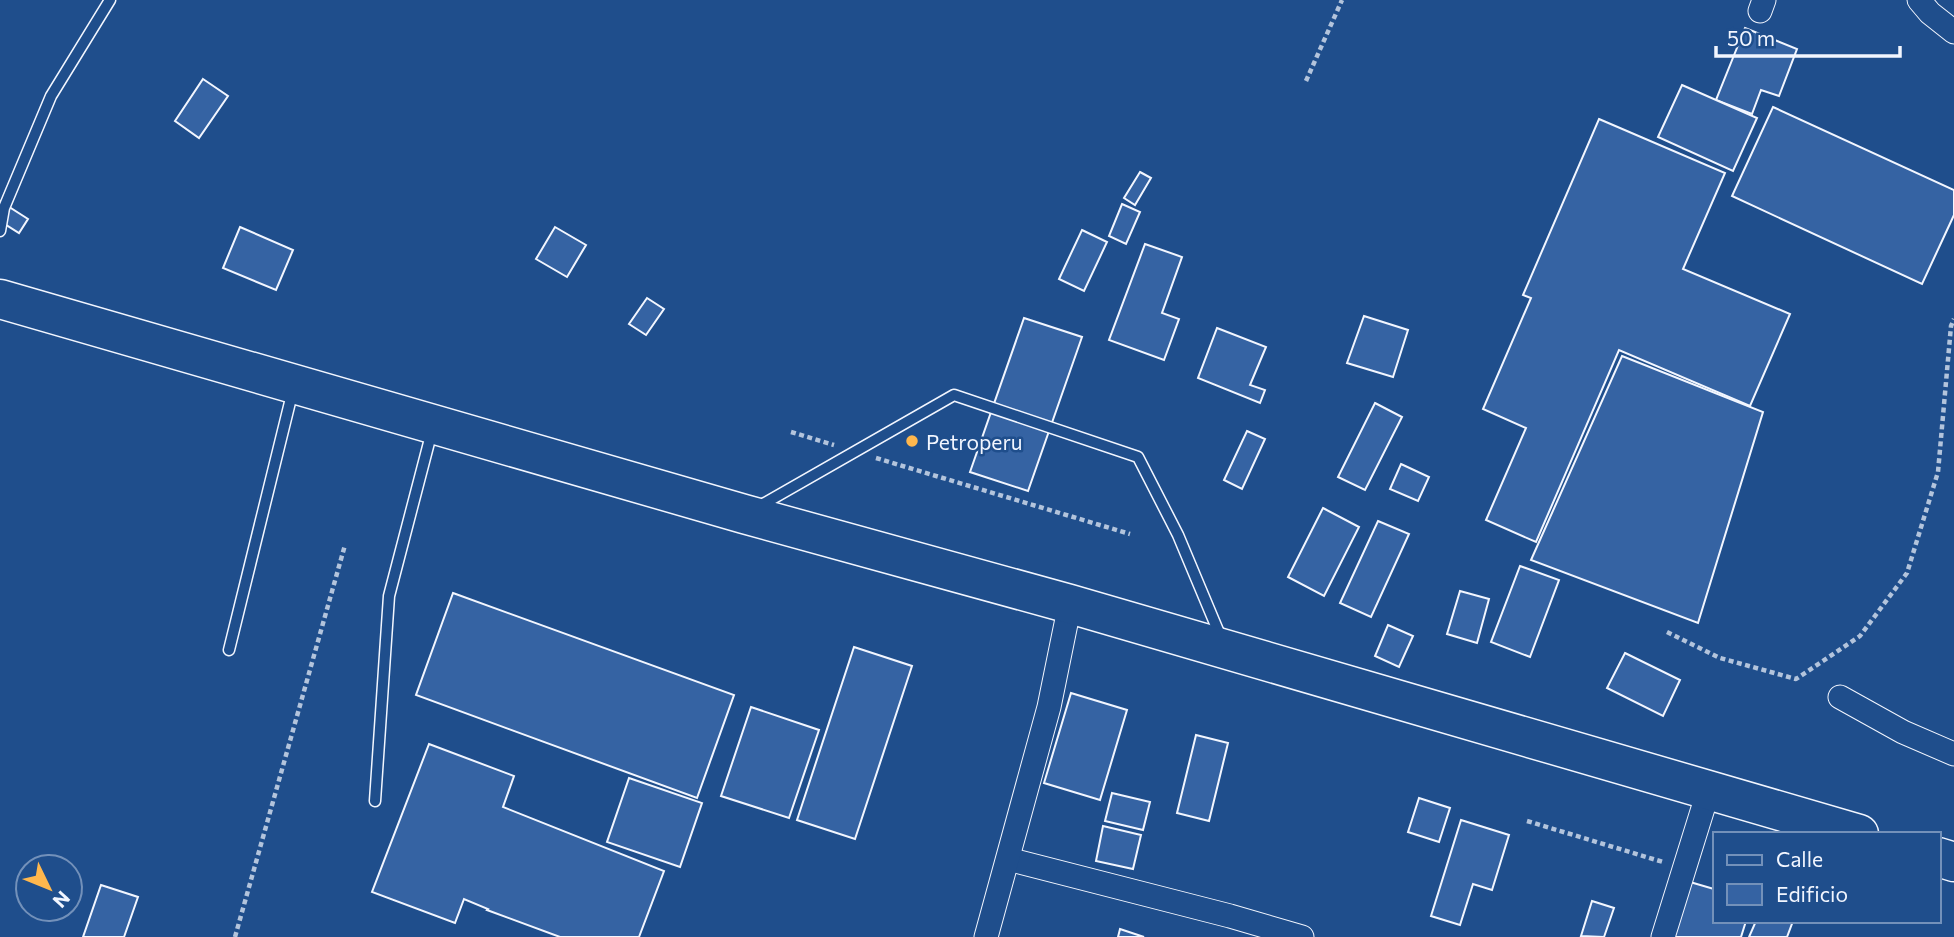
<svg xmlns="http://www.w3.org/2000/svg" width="1954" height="937" font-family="Commissioner,sans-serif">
  <rect width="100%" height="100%" fill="#1f4e8c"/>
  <g fill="#3563a3" stroke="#f2f6ff" stroke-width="2">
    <path d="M1745 28 1797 49 1779 96 1761 90 1752 114 1716 100Z"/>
    <path d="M203 79 228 96 199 138 175 121Z"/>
    <path d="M1682 85 1757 118 1733 171 1658 137Z"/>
    <path d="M1773 107 1954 190V215L1922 284 1732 196Z"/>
    <path d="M1599 119 1725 173 1683 269 1790 314 1750 406 1619 350 1536 542 1486 520 1526 428 1483 409 1531 298 1523 295Z"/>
    <path d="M1140 172 1151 178 1135 205 1124 198Z"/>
    <path d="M0 201 28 219 19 233 0 221Z"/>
    <path d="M1122 204 1140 212 1126 244 1109 236Z"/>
    <path d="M240 227 293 250 276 290 223 268Z"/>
    <path d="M555 227 586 245 567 277 536 259Z"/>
    <path d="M1082 230 1107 242 1084 291 1059 279Z"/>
    <path d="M1145 244 1182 257 1162 313 1179 319 1164 360 1109 340Z"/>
    <path d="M647 298 664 309 646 335 629 324Z"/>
    <path d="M1364 316 1408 330 1393 377 1347 363Z"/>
    <path d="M1024 318 1082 337 1028 491 970 472Z"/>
    <path d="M1217 328 1266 347 1250 385 1265 390 1260 403 1198 378Z"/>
    <path d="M1622 356 1763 412 1698 623 1531 560Z"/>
    <path d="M1375 403 1402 417 1365 490 1338 477Z"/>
    <path d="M1247 431 1265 439 1242 489 1224 480Z"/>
    <path d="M1401 464 1429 477 1418 501 1390 489Z"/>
    <path d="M1323 508 1359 527 1324 596 1288 577Z"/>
    <path d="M1378 521 1409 534 1371 617 1340 603Z"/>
    <path d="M1520 566 1559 580 1530 657 1491 642Z"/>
    <path d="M1460 591 1489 599 1477 643 1447 634Z"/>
    <path d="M453 593 734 695 697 798 416 695Z"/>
    <path d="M1388 625 1413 636 1399 667 1375 656Z"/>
    <path d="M854 647 912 666 855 839 797 820Z"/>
    <path d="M1625 653 1680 680 1663 716 1607 688Z"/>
    <path d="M1071 693 1127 710 1100 800 1044 783Z"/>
    <path d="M751 707 819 730 789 818 721 796Z"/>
    <path d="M1196 735 1228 743 1209 821 1177 813Z"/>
    <path d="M429 744 514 776 503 807 664 871 639 937H560L487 910 488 909 464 899 455 923 372 892Z"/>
    <path d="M629 778 702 803 680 867 607 842Z"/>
    <path d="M1112 793 1150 802 1143 830 1105 821Z"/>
    <path d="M1419 798 1450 808 1439 842 1408 832Z"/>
    <path d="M1461 820 1509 835 1492 890 1473 884 1460 925 1431 916Z"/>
    <path d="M1103 826 1141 835 1133 869 1096 861Z"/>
    <path d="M1690 882 1714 889V921H1746L1741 937H1673Z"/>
    <path d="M101 885 138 897 124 937H83Z"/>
    <path d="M1592 901 1614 908 1604 937 1581 936Z"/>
    <path d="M1756 921H1793L1787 937H1749Z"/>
    <path d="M1120 929 1144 937H1118Z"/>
  </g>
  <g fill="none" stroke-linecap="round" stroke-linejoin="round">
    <g stroke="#f2f6ff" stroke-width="13">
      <g id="lane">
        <path d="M0 231 4 208 51 96 110 0"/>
        <path d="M758 507 954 395 1138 457 1178 535 1222 640"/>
        <path d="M229 650 293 390"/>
        <path d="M375 801 389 596 432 431"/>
      </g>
    </g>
    <g stroke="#f2f6ff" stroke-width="25">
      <g id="street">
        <path d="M1919 0 1930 13 1954 32"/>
        <path d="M1760 11 1764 0"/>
        <path d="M1840 697 1903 732 1954 754"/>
        <path d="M1008 859 1230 916 1302 937"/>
        <path d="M986 937 1049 707 1070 604"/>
        <path d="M1663 937 1709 789"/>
      </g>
    </g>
    <g stroke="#f2f6ff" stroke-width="41">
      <g id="highway">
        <path d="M0 299 744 514 1070 604 1859 834"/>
        <path d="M1938 857 1954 862"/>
      </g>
    </g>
    <g stroke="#b3c4dc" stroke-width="4.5" stroke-dasharray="5 3.5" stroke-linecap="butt">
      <path d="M1306 81 1342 0"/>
      <path d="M791 432 834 445"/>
      <path d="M876 458 1130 534"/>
      <path d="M1667 632 1720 658 1796 679 1860 636 1907 573 1938 472 1951 326 1954 319"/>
      <path d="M1527 821 1663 862"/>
      <path d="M235 937 345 545"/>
    </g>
    <use href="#lane" stroke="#1f4e8c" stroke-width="10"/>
    <use href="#street" stroke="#1f4e8c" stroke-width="23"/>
    <use href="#highway" stroke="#1f4e8c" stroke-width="38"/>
  </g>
  <circle fill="#ffb74d" stroke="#1f4e8c" stroke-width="2.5" cx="912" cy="441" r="7"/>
  <g text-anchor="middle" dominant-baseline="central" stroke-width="5" stroke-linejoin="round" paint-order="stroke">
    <g font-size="21" fill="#f2f6ff" stroke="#1f4e8c" text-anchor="start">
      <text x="926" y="441">Petroperu</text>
    </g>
  </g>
  <rect x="1713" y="832" width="228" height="91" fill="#1f4e8c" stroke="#7391ba" stroke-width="2"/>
  <rect x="1727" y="855" width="35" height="10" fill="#1f4e8c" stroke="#7391ba" stroke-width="2"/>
  <text x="1776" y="867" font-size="21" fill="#f2f6ff">Calle</text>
  <rect x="1727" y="884" width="35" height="21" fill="#3563a3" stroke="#7391ba" stroke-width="2"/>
  <text x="1776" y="902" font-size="21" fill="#f2f6ff">Edificio</text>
  <g transform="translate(49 888) rotate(133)"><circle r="33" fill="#1f4e8c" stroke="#7391ba" stroke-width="2"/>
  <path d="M0-5L12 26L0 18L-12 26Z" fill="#ffb74d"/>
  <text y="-10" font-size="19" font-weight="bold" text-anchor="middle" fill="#f2f6ff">N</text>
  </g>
  <path d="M1716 46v10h184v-10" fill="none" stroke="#f2f6ff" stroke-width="3.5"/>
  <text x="1727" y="46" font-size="21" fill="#f2f6ff" stroke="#1f4e8c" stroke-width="5" paint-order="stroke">50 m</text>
</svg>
